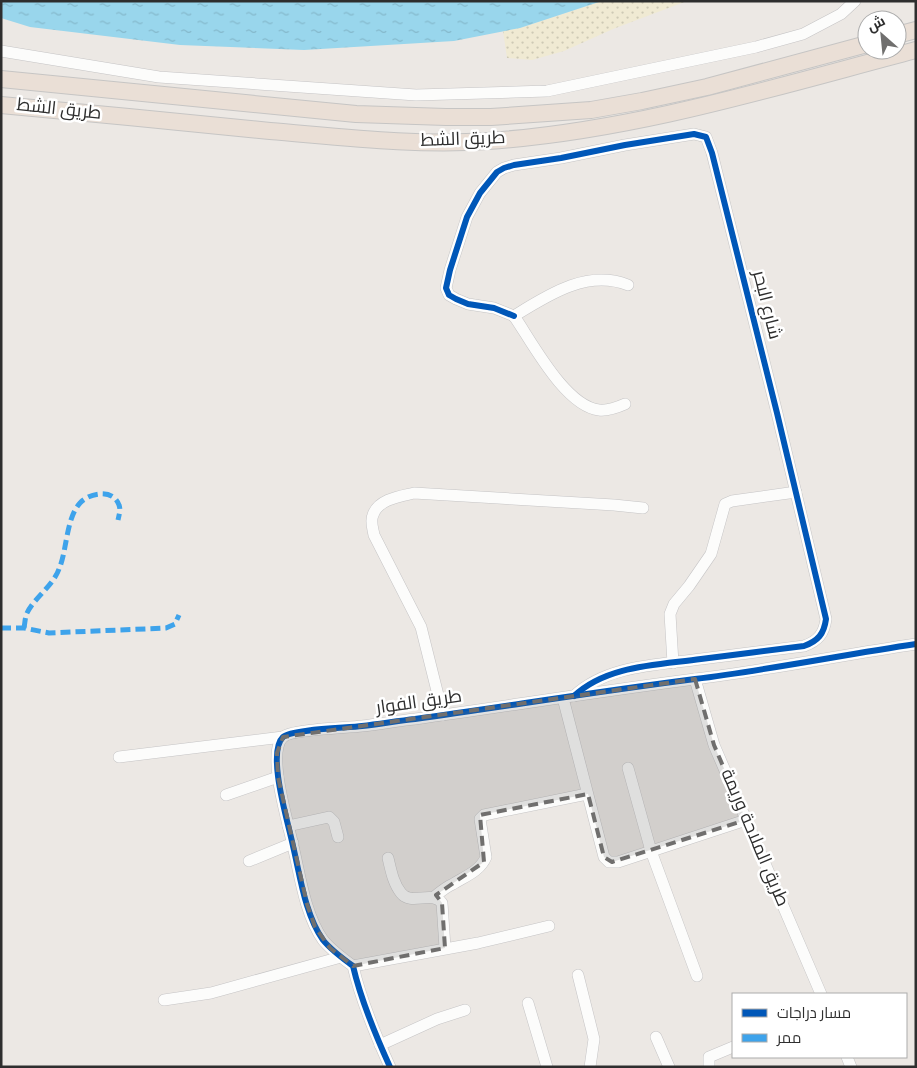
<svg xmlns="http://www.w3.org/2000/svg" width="917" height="1068" font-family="Overpass,Cairo,sans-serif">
  <defs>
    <pattern id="sand-dots" width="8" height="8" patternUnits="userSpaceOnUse" patternTransform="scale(1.25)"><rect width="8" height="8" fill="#f0ead3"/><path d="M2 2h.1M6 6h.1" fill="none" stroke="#cec9b5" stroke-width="1.8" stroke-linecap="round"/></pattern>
    <pattern id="water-ripples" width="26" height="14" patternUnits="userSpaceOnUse" patternTransform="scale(1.25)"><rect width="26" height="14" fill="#99d6ec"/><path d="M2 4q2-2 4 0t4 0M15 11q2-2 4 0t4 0" fill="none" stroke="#84b8cb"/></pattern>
  </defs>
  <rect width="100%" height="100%" fill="#ece8e4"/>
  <path fill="url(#sand-dots)" d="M602 1H687L613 29 564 51 532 60 507 58 503 31 520 28Z"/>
  <path fill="url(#water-ripples)" d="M1 1H602L520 28 454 41 304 50 180 45 30 27 1 18Z"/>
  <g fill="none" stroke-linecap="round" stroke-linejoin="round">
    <g stroke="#c5c4c5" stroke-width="12">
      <g id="minor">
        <path d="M1 51 159 77 416 95 547 91 756 47 803 34 841 14 855 1"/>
        <path d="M514 316 494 308 468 304 456 299 449 295 446 288 450 270 467 217 480 193 497 172 504 168 514 165 561 158 625 145 694 134 706 137 712 153 777 413 826 619C824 634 818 641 804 646 770 650 735 655 701 659 658 665 607 665 574 696"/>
        <path d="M514 316C532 342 565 406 599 410 608 411 616 408 625 404"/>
        <path d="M514 316C548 295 587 269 628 285"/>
        <path d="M673 663 670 614 674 604 689 586 711 554 725 504 732 501 796 492"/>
        <path d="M695 679 714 745 821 994"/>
        <path d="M563 698 604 857 609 862H618L746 820"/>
        <path d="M443 715 421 627 374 535C373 529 370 521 373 515 378 499 401 496 414 493L614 505 643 508"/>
        <path d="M119 757 283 737"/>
        <path d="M628 768 651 851 697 976"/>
        <path d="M226 795 278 777"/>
        <path d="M288 826 329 817 334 822 338 837"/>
        <path d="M388 858C391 870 393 883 401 893 411 906 432 890 442 903L445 948"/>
        <path d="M249 861 293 843"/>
        <path d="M434 897C440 892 446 887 453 884 466 876 480 871 486 857L480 819 484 815 587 794"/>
        <path d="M353 966 478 943 549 926"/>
        <path d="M578 975 594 1039 590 1067"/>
        <path d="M164 1000 211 993 341 957"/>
        <path d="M528 1003 547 1067"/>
        <path d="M656 1037 669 1067"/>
        <path d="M380 1045 437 1019 465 1010"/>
        <path d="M847 1057 851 1067"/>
        <path d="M390 1067C375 1034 361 1001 353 966 342 958 331 950 323 940 305 915 300 875 293 846 289 825 266 753 283 737 292 729 347 728 362 726 380 724 397 721 415 719 508 706 601 691 695 679 768 670 842 655 916 644"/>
        <path d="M709 1067V1057L733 1047"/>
      </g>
    </g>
    <g stroke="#c6c5c4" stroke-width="18">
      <g id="highway">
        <path d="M897 35 916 30"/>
        <path d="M1 79 356 114 446 117H491L591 110 642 101 707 87 867 44"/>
        <path d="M1 105C91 113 180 122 270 131 342 137 416 146 488 141 634 131 775 87 916 50"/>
      </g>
    </g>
    <use href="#minor" stroke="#fcfcfb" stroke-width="11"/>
    <use href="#highway" stroke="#eadfd6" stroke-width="16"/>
    <g stroke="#3ea3eb" stroke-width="5" stroke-dasharray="10 5" stroke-linecap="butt">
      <path d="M1 628H24L49 633 166 628 175 624 179 615"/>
      <path d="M24 628C25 623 25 617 27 613 35 597 53 586 59 569 67 551 66 518 80 503 89 493 113 488 119 505 121 510 119 515 118 520"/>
    </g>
    <g stroke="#fff" stroke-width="9">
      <g id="cycleway">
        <path d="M514 316 494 308 468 304 456 299 449 295 446 288 450 270 467 217 480 193 497 172 504 168 514 165 561 158 625 145 694 134 706 137 712 153 777 413 826 619C824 634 818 641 804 646 770 650 735 655 701 659 658 665 607 665 574 696"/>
        <path d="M390 1067C375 1034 361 1001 353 966 342 958 331 950 323 940 305 915 300 875 293 846 289 825 266 753 283 737 292 729 347 728 362 726 380 724 397 721 415 719 508 706 601 691 695 679 768 670 842 655 916 644"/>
      </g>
    </g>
    <use href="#cycleway" stroke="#0057b8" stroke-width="6"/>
  </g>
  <path fill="#706f6e" fill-opacity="0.2" stroke="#706f6e" stroke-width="4" stroke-dasharray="10 6" stroke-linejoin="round" d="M695 679 714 745 746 820 612 862 604 857 588 794 480 815 484 862 436 895 442 903 445 948 353 966 330 948 315 927 307 904 278 777 277 753 283 737Z"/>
  <g text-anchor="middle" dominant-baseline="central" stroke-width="5" stroke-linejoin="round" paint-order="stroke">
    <g font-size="18" fill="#2e2e2e" stroke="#fff">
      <text transform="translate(59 110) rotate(6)">طريق الشط</text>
      <text transform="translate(463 140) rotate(-2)">طريق الشط</text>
      <text transform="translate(766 305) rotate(76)">شارع البحر</text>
      <text transform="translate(419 703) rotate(-8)">طريق الفوار</text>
      <text transform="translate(754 838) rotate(67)">طريق الملاحة وريمة</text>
    </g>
  </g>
  <rect width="917" height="1068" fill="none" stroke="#2e2e2e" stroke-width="5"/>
  <rect x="732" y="993" width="175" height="65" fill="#ffffff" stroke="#ababab"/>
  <rect x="742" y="1009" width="25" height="8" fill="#0057b8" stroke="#ababab"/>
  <text x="777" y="1018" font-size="15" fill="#2e2e2e">مسار دراجات</text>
  <rect x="742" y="1034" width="25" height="8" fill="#3ea3eb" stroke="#ababab"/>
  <text x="777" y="1043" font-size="15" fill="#2e2e2e">ممر</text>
  <g transform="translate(882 35) rotate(333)"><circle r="24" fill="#ffffff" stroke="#ababab"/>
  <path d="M0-4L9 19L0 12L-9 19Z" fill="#706f6e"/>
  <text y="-8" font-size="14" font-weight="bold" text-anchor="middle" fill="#2e2e2e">ش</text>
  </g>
</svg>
